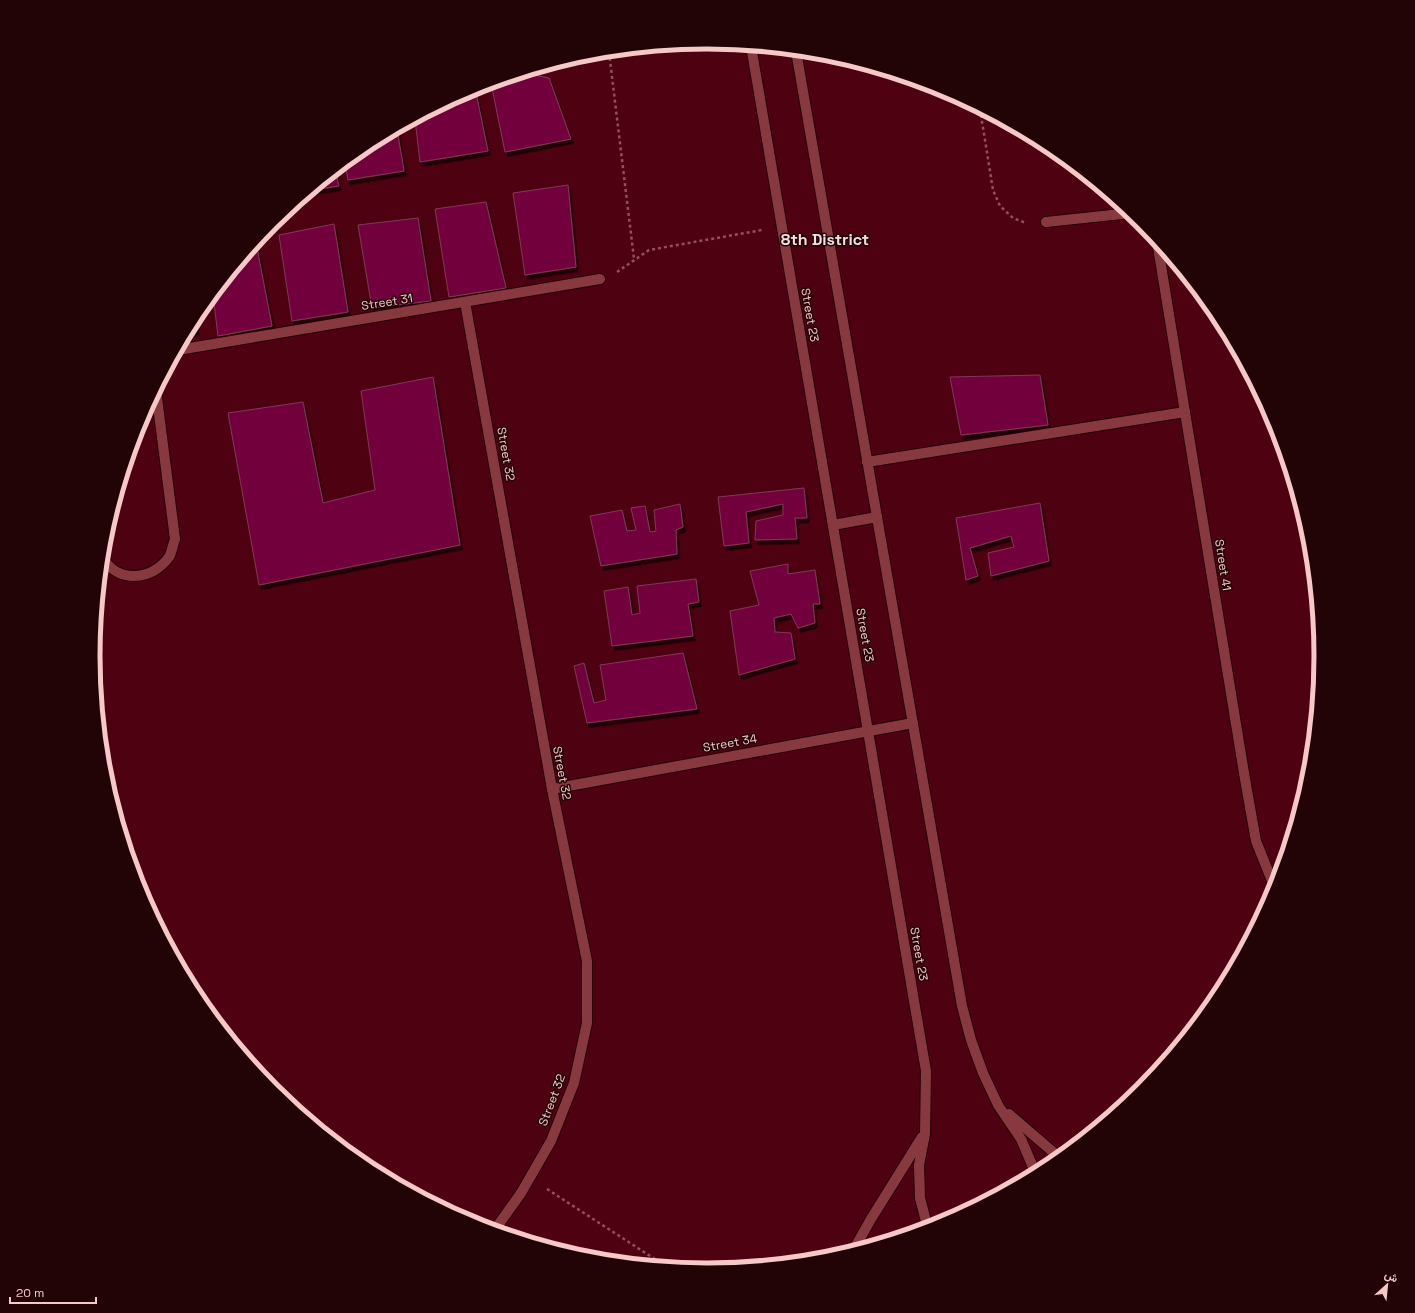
<svg xmlns="http://www.w3.org/2000/svg" width="1415" height="1313" font-family="'Space Grotesk',Vazirmatn,sans-serif">
  <defs>
    <filter id="shadow"><feDropShadow dx="2.5" dy="4.5" stdDeviation="0" flood-color="#0009"/></filter>
  </defs>
  <rect width="100%" height="100%" fill="#4e0111"/>
  <g fill="#71033d" stroke="#823855" filter="url(#shadow)">
    <path d="M524 73 549 78 571 139 505 152 491 83Z"/>
    <path d="M475 88 488 151 420 162 415 119Z"/>
    <path d="M397 129 404 171 348 180 345 163 366 145Z"/>
    <path d="M335 171 339 186 312 190Z"/>
    <path d="M568 185 576 267 525 275 513 193Z"/>
    <path d="M486 202 506 288 449 297 435 209Z"/>
    <path d="M418 218 431 301 372 308 358 225Z"/>
    <path d="M334 224 348 312 292 321 279 235Z"/>
    <path d="M256 243 272 326 218 336 213 295Z"/>
    <path d="M195 319 197 330 187 333Z"/>
    <path d="M1040 375 1048 425 961 435 950 377Z"/>
    <path d="M433 377 460 545 259 585 228 413 303 402 323 503 375 490 361 391Z"/>
    <path d="M804 488 807 518H795L797 539 755 540 756 521 783 515V504L746 512 749 543 724 546 718 497Z"/>
    <path d="M1040 503 1049 561 991 576 988 553 1014 547 1011 536 970 548 978 576 966 580 956 518Z"/>
    <path d="M680 504 683 527 676 530 677 554 601 566 590 516 622 510 627 531 636 530 631 508 645 506 650 532 656 531 654 510Z"/>
    <path d="M788 564V574L815 570 820 604H813L815 623 798 628 791 614 774 618 775 632 791 633 795 659 739 675 730 611 759 605 750 571Z"/>
    <path d="M696 579 699 602 688 604 693 636 612 646 604 591 628 587 632 615 640 613 637 586Z"/>
    <path d="M683 653 697 709 587 723 574 666 584 663 594 703 606 700 600 665Z"/>
  </g>
  <g fill="none" stroke-linecap="round" stroke-linejoin="round">
    <g stroke="#250105" stroke-width="12">
      <g id="minor">
        <path d="M751 46 926 1071 925 1134 919 1165 920 1198 928 1229"/>
        <path d="M796 51 962 1006 971 1040 983 1073 998 1105 1021 1139 1036 1174"/>
        <path d="M1046 222 1131 213"/>
        <path d="M1157 241 1245 779 1256 841 1276 891"/>
        <path d="M465 302 552 789 587 961V1023L574 1083 551 1141 521 1193 494 1231"/>
        <path d="M178 350 600 279"/>
        <path d="M867 462 1185 412"/>
        <path d="M833 525 877 517"/>
        <path d="M103 558C118 584 153 580 169 557 172 552 173 544 175 539L156 390"/>
        <path d="M552 789 913 723"/>
        <path d="M1009 1114 1060 1158"/>
        <path d="M853 1251 871 1219 922 1137"/>
      </g>
    </g>
    <g stroke="#91515a" stroke-width="2.5" stroke-dasharray="3 3" stroke-linecap="butt">
      <path d="M609 52 634 259"/>
      <path d="M980 109 993 190 1000 206 1013 218 1026 223"/>
      <path d="M617 272 649 250 762 230"/>
      <path d="M547 1189 667 1267"/>
    </g>
    <use href="#minor" stroke="#87393f" stroke-width="10"/>
  </g>
  <g text-anchor="middle" dominant-baseline="central" stroke-width="3" stroke-linejoin="round" paint-order="stroke">
    <g font-size="12" fill="#f6c8c8" stroke="#220407">
      <text transform="translate(387 302) rotate(-9)">Street 31</text>
      <text transform="translate(810 315) rotate(80)">Street 23</text>
      <text transform="translate(506 454) rotate(80)">Street 32</text>
      <text transform="translate(1223 565) rotate(81)">Street 41</text>
      <text transform="translate(865 635) rotate(80)">Street 23</text>
      <text transform="translate(730 743) rotate(-10)">Street 34</text>
      <text transform="translate(562 773) rotate(79)">Street 32</text>
      <text transform="translate(919 954) rotate(80)">Street 23</text>
      <text transform="translate(552 1100) rotate(-69)">Street 32</text>
    </g>
    <g font-size="16" font-weight="bold" fill="#f2dfdf" stroke="#220407">
      <text x="825" y="239">8th District</text>
    </g>
  </g>
  <path d="M0 0H1415V1313H0ZM100 656a607 607 0 1 1 1214 0a607 607 0 1 1-1214 0Z" fill="#220407" fill-rule="evenodd"/>
  <path fill="none" stroke="#f6c8c8" stroke-width="5" d="M100 656a607 607 0 1 1 1214 0a607 607 0 1 1-1214 0Z"/>
  <g transform="translate(1387 1285) rotate(27)" stroke="#220407" stroke-width="3" paint-order="stroke">
  <path d="M0-3L7 15L0 10L-7 15Z" fill="#f6c8c8"/>
  <text y="-6" font-size="11" font-weight="bold" text-anchor="middle" fill="#f6c8c8">ش</text>
  </g>
  <path d="M10 1297v6h86v-6" fill="none" stroke="#f6c8c8" stroke-width="2"/>
  <text x="16" y="1297" font-size="12" fill="#f6c8c8" stroke="#220407" stroke-width="3" paint-order="stroke">20 m</text>
</svg>
